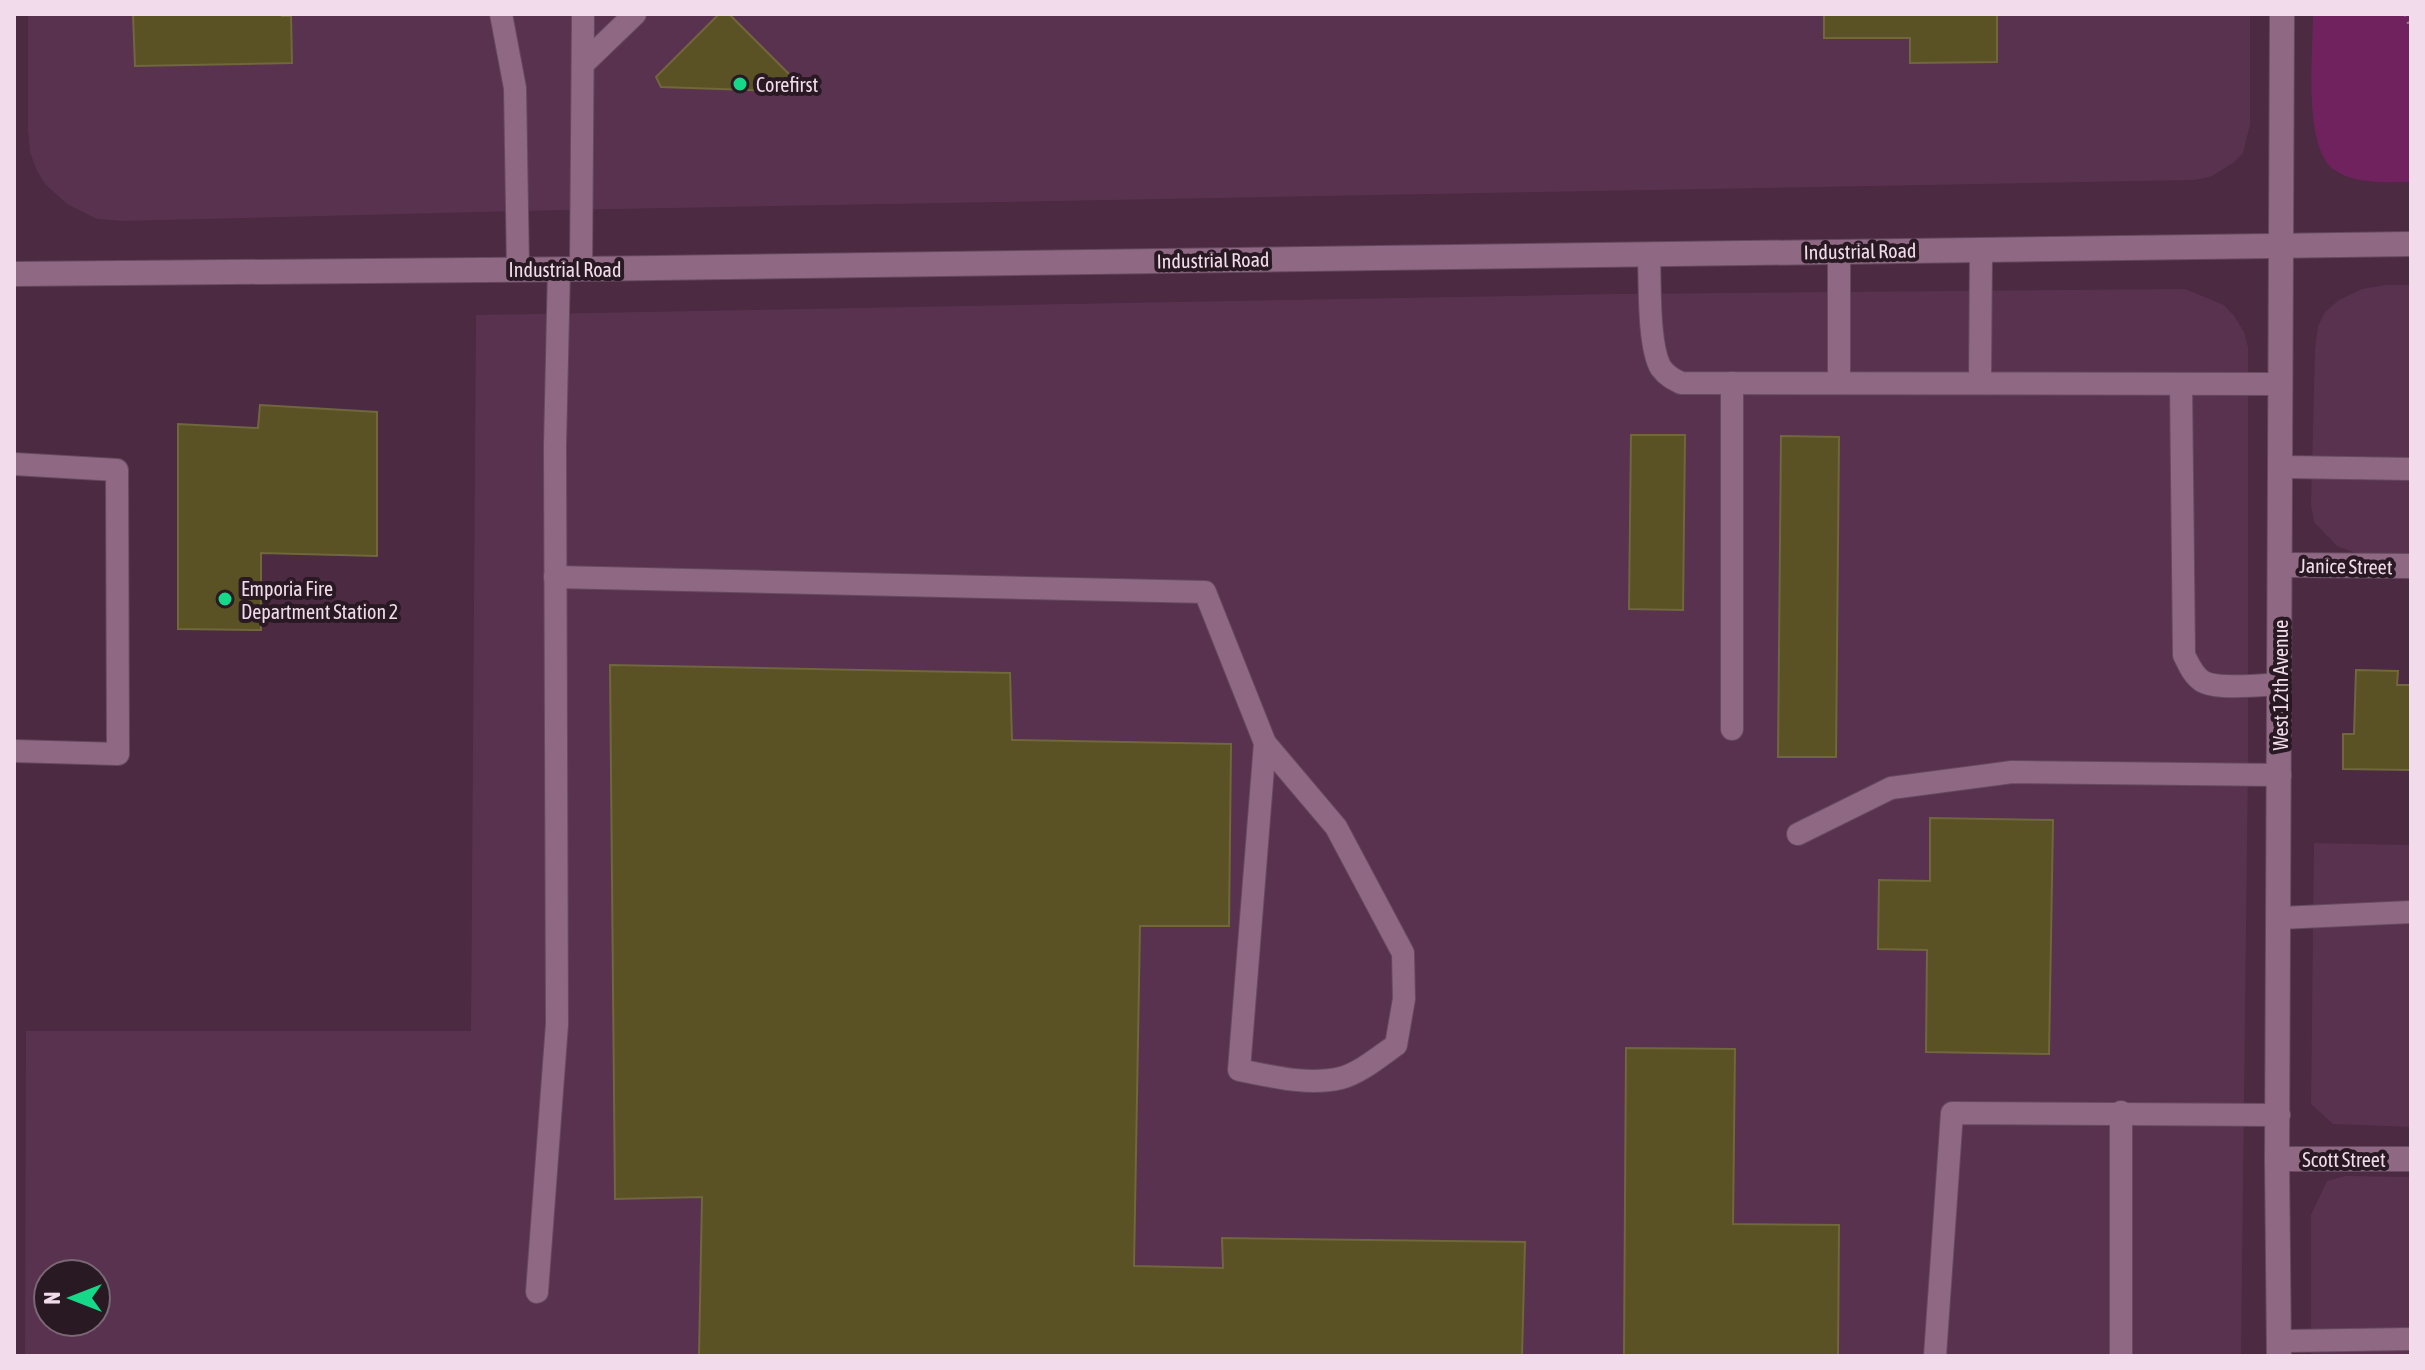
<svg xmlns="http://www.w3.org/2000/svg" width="2425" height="1370" font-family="'Asap Condensed',sans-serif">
  <rect width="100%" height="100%" fill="#4b2a42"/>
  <g fill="#59324f" fill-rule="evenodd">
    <path d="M28 14H2250V125L2243 153 2233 163 2212 176 2195 180 563 210 123 221 97 219 67 204 45 184 37 171 30 152 28 130Z"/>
    <path d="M2386 285H2411V554H2358L2337 546 2314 522 2311 505 2315 350 2318 326 2325 312 2339 300 2362 289Z"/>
    <path d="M2185 289 2224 305 2234 316 2244 332 2248 347V759L2241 1356H25L26 1031H471L476 315 1615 294ZM48 1274H96V1322H48Z"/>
    <path d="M2314 843 2411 845V1127L2333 1124 2311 1104Z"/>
    <path d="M2345 1176 2411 1177V1356H2311V1215L2327 1181Z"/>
  </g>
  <path fill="#70225f" d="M2313 14H2411V182C2386 182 2355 185 2333 169 2303 145 2313 51 2313 14Z"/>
  <g fill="#5a5124" stroke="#70673d" stroke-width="2">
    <path d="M133 14H282V16H291L292 63 135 66Z"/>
    <path d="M719 14H729L795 80 783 91 661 87 656 77Z"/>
    <path d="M1824 14H1997V62L1910 63V38H1824Z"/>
    <path d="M260 405 377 412V556L261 553V630L178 629V424L258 428Z"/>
    <path d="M1631 435H1685L1683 610 1629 609Z"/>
    <path d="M1781 436 1839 437 1836 757H1778Z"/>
    <path d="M610 665 1010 673 1012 740 1231 744 1229 926H1140L1134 1266 1223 1268 1222 1238 1525 1242 1522 1356H699L702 1197 615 1199Z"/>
    <path d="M2356 670 2398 671 2397 685H2411V770L2343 769V734H2354Z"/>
    <path d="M1930 818 2053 820 2049 1054 1926 1052 1927 950 1878 949 1879 880 1930 881Z"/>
    <path d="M1626 1048 1735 1049 1733 1224 1839 1225 1838 1356H1624Z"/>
  </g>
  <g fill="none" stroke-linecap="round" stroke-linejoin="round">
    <g stroke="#664a5f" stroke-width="24">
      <g id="lane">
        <path d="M501 14 515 88 518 269"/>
        <path d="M583 64 635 14"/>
        <path d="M1839 252V383"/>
        <path d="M1649 254C1650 281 1648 347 1661 368 1667 376 1673 379 1681 383L2281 384"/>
        <path d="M581 269 583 14"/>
        <path d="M1732 383V729"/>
        <path d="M1980 383 1981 250"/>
        <path d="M2181 384 2184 655C2189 665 2193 675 2202 681 2216 690 2262 685 2280 684"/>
        <path d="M14 464 117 470 118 754 14 751"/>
        <path d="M2281 467 2411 469"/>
        <path d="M555 577 1205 592 1265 743"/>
        <path d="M1265 743 1336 827 1403 953 1404 999 1396 1045C1380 1056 1360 1073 1341 1078 1307 1086 1271 1076 1239 1070Z"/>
        <path d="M1798 834 1891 788 2012 772 2280 775"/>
        <path d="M2279 918 2411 912"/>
        <path d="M537 1292 557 1024 555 446 559 269"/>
        <path d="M2279 1341 2411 1339"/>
        <path d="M1935 1356 1952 1113 2279 1115"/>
        <path d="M2121 1356V1112"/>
      </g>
    </g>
    <g stroke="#664a5f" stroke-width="26">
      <g id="street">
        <path d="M2280 565 2411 566"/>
        <path d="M2277 1159H2411"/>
      </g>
    </g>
    <g stroke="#664a5f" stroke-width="26">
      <g id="secondary">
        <path d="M14 274 581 269 2411 244"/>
        <path d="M2279 1356 2277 1159 2282 14"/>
      </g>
    </g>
    <path stroke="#987c90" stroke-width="5" stroke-dasharray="2 6" stroke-linecap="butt" d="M2406 14 2411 27"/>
    <use href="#lane" stroke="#8f6984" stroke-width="22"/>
    <use href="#street" stroke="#8f6984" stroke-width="24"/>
    <use href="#secondary" stroke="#8f6984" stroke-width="24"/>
  </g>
  <g fill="#15d989" stroke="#281923" stroke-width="3">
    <circle cx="740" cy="84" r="8"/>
    <circle cx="225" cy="599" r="8"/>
  </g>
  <g text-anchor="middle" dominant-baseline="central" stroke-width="8" stroke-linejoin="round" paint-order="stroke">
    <g font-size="20" fill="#f2dceb" stroke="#281923" text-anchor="start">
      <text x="756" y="84">Corefirst</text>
      <text x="241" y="588">Emporia Fire<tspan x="241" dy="23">Department Station 2</tspan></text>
    </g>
    <g font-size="20" fill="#f2dceb" stroke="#281923">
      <text transform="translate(1860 251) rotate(-1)">Industrial Road</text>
      <text transform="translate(1213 260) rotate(-1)">Industrial Road</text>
      <text x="565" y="269">Industrial Road</text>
      <text transform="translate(2346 566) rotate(1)">Janice Street</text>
      <text transform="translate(2280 685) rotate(-90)">West 12th Avenue</text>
      <text x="2344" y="1159">Scott Street</text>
    </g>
  </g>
  <rect width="2425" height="1370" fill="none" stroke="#f2dceb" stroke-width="32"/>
  <g transform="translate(72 1298) rotate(270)"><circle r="38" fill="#281923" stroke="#796773" stroke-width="2"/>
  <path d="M0-6L14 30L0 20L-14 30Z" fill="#15d989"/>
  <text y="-12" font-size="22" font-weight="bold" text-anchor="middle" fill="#f2dceb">N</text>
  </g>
</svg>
